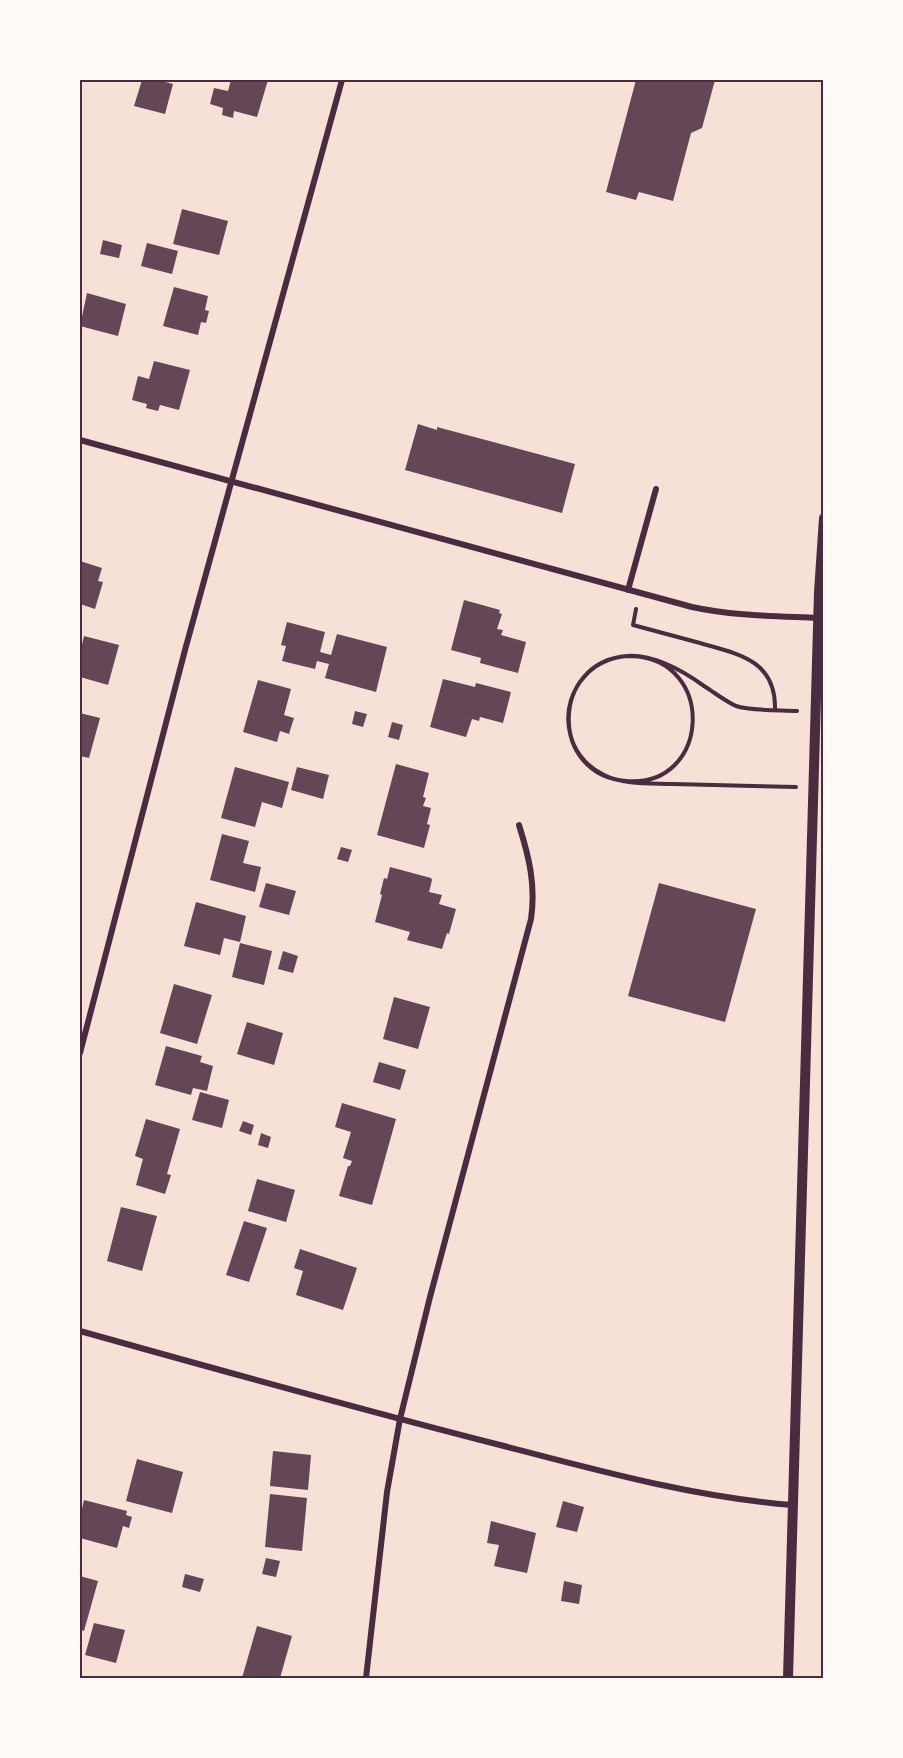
<svg xmlns="http://www.w3.org/2000/svg" width="903" height="1758" font-family="Merriweather,serif">
  <rect width="100%" height="100%" fill="#f7e1d7"/>
  <g fill="#644757">
    <path d="M142 80H158L173 84 165 114 134 106Z"/>
    <path d="M231 80H268L257 117 234 111 233 118 222 115 223 108 210 104 214 88 228 91Z"/>
    <path d="M636 80H715L702 128 691 133 673 201 639 192 636 200 606 192Z"/>
    <path d="M182 209 228 221 219 255 173 244Z"/>
    <path d="M103 240 122 245 119 258 100 254Z"/>
    <path d="M147 243 178 251 172 274 141 266Z"/>
    <path d="M174 287 208 296 205 310 209 311 206 323 201 322 198 335 163 326Z"/>
    <path d="M87 293 126 304 118 336 80 326Z"/>
    <path d="M154 361 190 370 179 410 160 405 158 411 146 408 147 404 132 400 138 376 149 379Z"/>
    <path d="M418 424 437 430V427L575 464 562 513 405 470Z"/>
    <path d="M80 561 102 568 98 581 103 582 95 609 80 604Z"/>
    <path d="M464 600 500 610 499 613 502 614 497 629 503 630 501 635 526 642 518 673 480 663 481 658 451 650Z"/>
    <path d="M287 622 325 632 320 652 331 655 337 634 387 647 376 692 325 678 329 664 317 661 315 669 282 661 286 646 281 645Z"/>
    <path d="M84 636 119 645 108 685 80 677V653Z"/>
    <path d="M443 679 475 687 476 683 511 692 503 723 480 717 479 721 472 719 466 737 430 727Z"/>
    <path d="M258 680 291 689 284 715 294 718 289 734 280 731 277 742 243 732Z"/>
    <path d="M355 711 367 714 363 727 352 724Z"/>
    <path d="M80 713 100 718 89 758 80 756Z"/>
    <path d="M392 722 403 725 399 740 388 737Z"/>
    <path d="M396 764 429 773 423 797 426 798 423 806 431 808 427 824 430 825 424 848 377 835Z"/>
    <path d="M235 767 289 782 282 808 262 802 255 827 221 818Z"/>
    <path d="M297 767 329 775 323 799 291 790Z"/>
    <path d="M222 834 249 841 243 863 261 867 255 892 210 880Z"/>
    <path d="M341 847 352 850 348 862 337 859Z"/>
    <path d="M390 867 431 878 432 880 429 892 442 895 439 904 456 909 449 934 447 933 442 949 407 940 410 932 375 922 382 895 380 894 384 878 387 879Z"/>
    <path d="M266 883 296 891 289 915 259 907Z"/>
    <path d="M659 883 756 909 725 1022 628 996Z"/>
    <path d="M196 902 246 916 240 942 224 938 220 955 184 946Z"/>
    <path d="M240 943 272 951 264 985 232 977Z"/>
    <path d="M283 951 298 956 293 973 278 969Z"/>
    <path d="M174 984 212 995 197 1044 160 1033Z"/>
    <path d="M394 997 430 1007 418 1049 383 1039Z"/>
    <path d="M247 1022 283 1033 274 1065 237 1054Z"/>
    <path d="M166 1046 202 1056 200 1062 213 1066 207 1091 193 1088 191 1095 155 1085Z"/>
    <path d="M379 1062 406 1070 400 1090 373 1082Z"/>
    <path d="M200 1092 229 1100 222 1128 192 1120Z"/>
    <path d="M342 1103 396 1119 372 1205 339 1196 348 1166H350L352 1161 343 1158 351 1132 335 1127Z"/>
    <path d="M146 1119 180 1129 167 1174 171 1175 165 1194 136 1185 143 1159 135 1156Z"/>
    <path d="M243 1121 254 1125 251 1135 239 1131Z"/>
    <path d="M261 1133 271 1137 268 1148 258 1145Z"/>
    <path d="M257 1179 295 1190 286 1222 248 1211Z"/>
    <path d="M121 1207 157 1216 142 1271 107 1261Z"/>
    <path d="M244 1221 267 1228 249 1282 226 1275Z"/>
    <path d="M300 1249 357 1268 343 1310 296 1295 303 1271 294 1268Z"/>
    <path d="M273 1451 311 1455 308 1490 270 1486Z"/>
    <path d="M137 1459 183 1472 172 1513 126 1501Z"/>
    <path d="M270 1494 307 1498 302 1551 265 1547Z"/>
    <path d="M84 1500 127 1511 126 1515 132 1517 129 1528 123 1526 117 1548 80 1538V1517Z"/>
    <path d="M563 1501 584 1507 577 1532 556 1527Z"/>
    <path d="M491 1521 536 1533 527 1573 494 1566 499 1545 487 1543Z"/>
    <path d="M266 1558 280 1561 276 1577 262 1574Z"/>
    <path d="M185 1574 204 1579 200 1592 182 1587Z"/>
    <path d="M80 1576 98 1581 84 1631 80 1630Z"/>
    <path d="M564 1581 582 1585 579 1604 561 1601Z"/>
    <path d="M94 1623 125 1630 116 1663 85 1655Z"/>
    <path d="M257 1626 292 1636 280 1678H242Z"/>
  </g>
  <g fill="none" stroke-linecap="round" stroke-linejoin="round">
    <g stroke="#4a2c40" stroke-width="4">
      <path d="M636 609 633 625C655 631 677 637 700 643 738 654 776 660 775 709"/>
      <path d="M796 787C755 786 714 785 673 784 651 783 624 785 604 775 585 766 572 749 569 728 566 709 572 690 585 676 596 663 614 656 631 656 718 659 710 789 626 781 549 775 550 662 627 656 654 654 683 671 704 686 715 693 725 701 736 706 750 711 781 710 797 711"/>
    </g>
    <g stroke="#4a2c40" stroke-width="6">
      <path d="M80 440 692 607C733 616 775 616 818 618"/>
      <path d="M628 590 656 489"/>
      <path d="M80 1053 185 650 342 80"/>
      <path d="M80 1331C219 1370 359 1409 500 1445 596 1470 693 1497 792 1505"/>
      <path d="M366 1678 387 1492 400 1419 430 1297 531 919C536 885 529 857 519 825"/>
    </g>
    <path stroke="#4a2c40" stroke-width="10" d="M788 1678 819 592 824 518"/>
  </g>
  <rect width="903" height="1758" fill="none" stroke="#fffaf5" stroke-width="162"/>
  <rect x="81" y="81" width="741" height="1596" fill="none" stroke="#4a2c40" stroke-width="2"/>
</svg>
